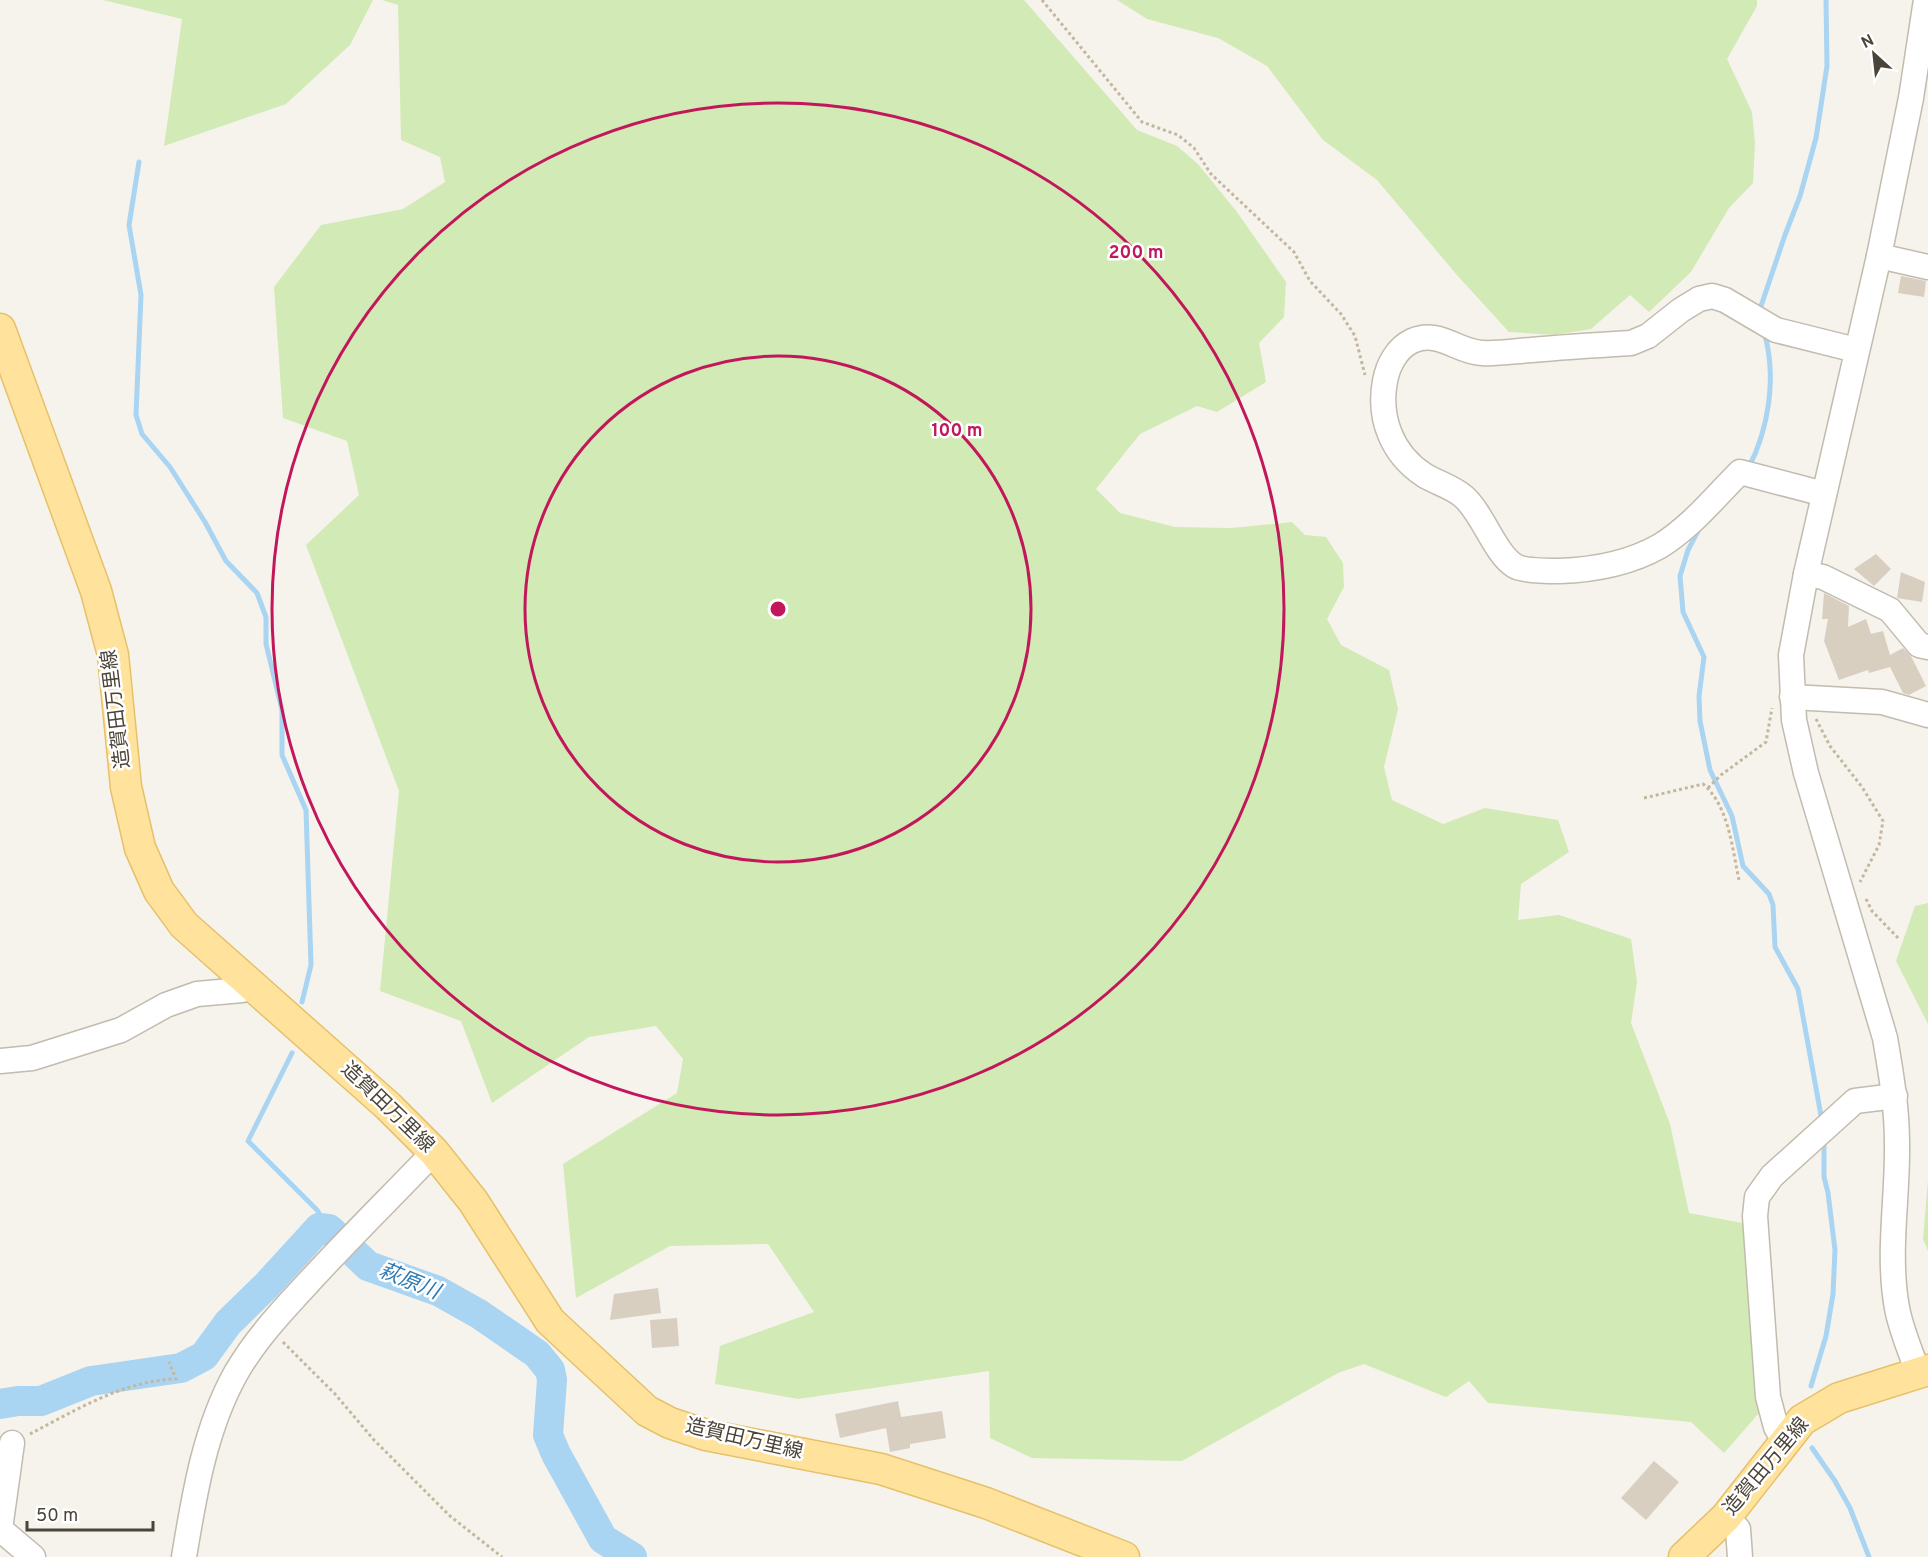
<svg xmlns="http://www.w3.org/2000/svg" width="1928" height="1557" font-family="Overpass,'Noto Sans JP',sans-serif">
  <rect width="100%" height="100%" fill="#f6f3ec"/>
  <g fill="#d2eab5">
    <path d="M103 0H373L350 45 286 104 164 146 182 19Z"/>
    <path d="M382 0H1024L1137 130 1177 146 1198 164 1237 212 1286 282 1284 317 1259 343 1266 382 1217 412 1197 406 1140 434 1096 489 1120 513 1175 527 1231 528 1292 522 1305 535 1326 537 1343 563 1344 587 1327 619 1341 645 1389 670 1398 709 1384 767 1392 800 1443 824 1485 808 1558 820 1569 852 1521 884 1518 920 1559 915 1631 939 1637 982 1631 1023 1670 1124 1689 1213 1748 1224 1759 1413 1724 1453 1691 1422 1488 1403 1469 1381 1446 1397 1364 1364 1338 1373 1182 1461 1032 1458 990 1438 989 1371 798 1399 715 1384 720 1346 814 1312 768 1244 670 1246 576 1298 563 1164 677 1093 683 1059 656 1026 589 1037 492 1103 461 1021 380 991 399 791 306 545 359 495 347 441 283 418 274 287 321 225 403 209 445 182 440 157 401 140 398 5Z"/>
    <path d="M1117 0H1757V6L1727 59 1752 112 1755 143 1753 183 1729 208 1691 272 1649 312 1630 295 1591 329 1555 335 1509 332 1456 274 1377 180 1323 140 1267 66 1218 38 1147 19Z"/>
    <path d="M1928 903V1024L1896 961 1915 906Z"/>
    <path d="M1928 1180V1251L1923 1239Z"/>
  </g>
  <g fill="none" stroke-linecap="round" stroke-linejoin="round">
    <g stroke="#a9d4f2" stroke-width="5">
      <path d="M139 162 129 225 141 295 136 415 142 434 170 467 205 522 226 561 257 593 266 617V644L282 710V755L306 810 311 965 302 1002"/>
      <path d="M1759 312 1785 235 1800 196 1816 138 1827 66 1826 0"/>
      <path d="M1748 469C1769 429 1777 376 1764 332"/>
      <path d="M1699 529 1688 550 1680 576 1683 612 1704 657 1699 696 1700 721 1710 770 1732 816 1743 866 1769 894 1773 905 1775 947 1798 989 1822 1121"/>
      <path d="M292 1053 248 1141 317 1210 329 1229"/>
      <path d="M1811 1386 1826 1336 1833 1294 1835 1250 1828 1193 1824 1177V1139"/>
      <path d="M1812 1448 1835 1481 1850 1508 1869 1557"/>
    </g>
    <path stroke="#a9d4f2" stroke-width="30" d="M0 1404 18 1401H41L91 1381 181 1368 204 1356 228 1323 267 1285 319 1228 329 1229 368 1266 438 1291 479 1314 537 1354 550 1370 552 1380 548 1435 556 1454 603 1539 632 1557"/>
  </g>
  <g fill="#d8cfc1">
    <path d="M1901 276 1926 281 1924 297 1898 293Z"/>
    <path d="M1876 554 1891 569 1874 586 1854 569Z"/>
    <path d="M1901 572 1925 582 1922 602 1897 598Z"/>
    <path d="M1824 593 1849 606 1848 627 1866 619 1871 634 1883 631 1890 655 1903 648 1911 656 1926 686 1909 695 1903 693 1890 667 1869 673 1868 670 1839 680 1824 641 1828 619H1822Z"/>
    <path d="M658 1288 661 1313 610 1320 614 1294Z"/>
    <path d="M677 1318 679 1346 652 1348 650 1320Z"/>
    <path d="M898 1401 901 1417 942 1411 946 1438 910 1444V1448L890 1452 886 1428 840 1438 835 1414Z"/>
    <path d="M1654 1461 1679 1482 1646 1520 1621 1498Z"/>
  </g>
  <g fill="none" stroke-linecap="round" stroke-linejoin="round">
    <g stroke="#c2bbae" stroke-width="27">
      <g id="minor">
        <path d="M1879 256 1928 267"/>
        <path d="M1824 494 1740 472C1715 497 1691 527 1660 546 1630 563 1593 570 1559 571 1549 571 1523 571 1515 566 1495 554 1483 514 1464 497 1453 487 1437 483 1424 475 1392 454 1378 418 1385 381 1388 365 1397 348 1412 341 1439 329 1457 352 1482 353 1498 354 1515 351 1531 350 1565 347 1598 345 1631 343L1648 336 1681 310 1699 299 1712 296 1725 300 1776 330 1856 350"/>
        <path d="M1806 574 1823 577 1890 610 1919 645 1928 647"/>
        <path d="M1792 697 1882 702 1928 715"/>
        <path d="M0 1061 32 1058 121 1030 166 1005 197 994 242 990 250 983"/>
        <path d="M1918 1373C1911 1352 1901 1330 1897 1308 1887 1253 1898 1198 1897 1143 1897 1108 1891 1073 1885 1038L1806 773 1794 720 1791 655 1806 574 1879 256 1911 98 1926 0"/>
        <path d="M1784 1441 1776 1427 1768 1397 1755 1216 1757 1197 1772 1176 1855 1101 1895 1096"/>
        <path d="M12 1443 0 1529 33 1557"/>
        <path d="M1726 1517 1738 1529 1740 1557"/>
        <path d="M184 1557C194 1496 205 1428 236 1373 255 1340 281 1312 307 1284 348 1239 392 1196 434 1152"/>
      </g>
    </g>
    <g stroke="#e6c16a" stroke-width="33">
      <g id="major">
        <path d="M0 329 96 591 113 655 126 787 140 848 159 891 184 925 388 1106 434 1152 473 1201 550 1321 647 1411 670 1423 706 1435 881 1469 986 1503 1124 1557"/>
        <path d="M1684 1557 1726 1517 1802 1420 1839 1398 1928 1370"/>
      </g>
    </g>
    <g stroke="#c4b79f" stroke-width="3" stroke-dasharray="3 3" stroke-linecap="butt">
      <path d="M1042 0 1142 122 1178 135 1194 148 1211 174 1294 252 1310 281 1341 314 1355 336 1365 375"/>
      <path d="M1816 719 1830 746 1862 787 1883 821 1879 845 1860 882"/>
      <path d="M1708 788 1721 775 1766 742 1772 708"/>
      <path d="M1644 798 1703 784C1729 806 1732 848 1739 880"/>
      <path d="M1866 899 1872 911 1899 939"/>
      <path d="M283 1342 335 1394 374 1440 450 1516 502 1557"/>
      <path d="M30 1434C74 1411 125 1380 176 1379L169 1362"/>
    </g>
    <use href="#minor" stroke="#fff" stroke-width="24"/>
    <use href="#major" stroke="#ffe39c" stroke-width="30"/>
  </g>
  <g fill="none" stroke="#c2185b" stroke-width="3">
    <circle cx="778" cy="609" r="253"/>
    <circle cx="778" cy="609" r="506"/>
  </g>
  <g text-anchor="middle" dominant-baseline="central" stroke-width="5" stroke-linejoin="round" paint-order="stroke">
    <g font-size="20" fill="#4b4439" stroke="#fff">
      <text transform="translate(117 709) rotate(-97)">造賀田万里線</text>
      <text transform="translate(387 1108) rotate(44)">造賀田万里線</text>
      <text transform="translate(744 1440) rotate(13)">造賀田万里線</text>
      <text transform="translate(1767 1467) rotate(-50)">造賀田万里線</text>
    </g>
    <g font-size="21" font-style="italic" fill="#2e7ab2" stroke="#fff">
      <text transform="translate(409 1282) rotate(22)">萩原川</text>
    </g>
  </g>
  <circle cx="778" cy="609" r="9" fill="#c2185b" stroke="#fff" stroke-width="3"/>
  <g font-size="18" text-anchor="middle" font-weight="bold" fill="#c2185b" stroke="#fff" stroke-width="5" stroke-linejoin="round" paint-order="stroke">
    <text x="1136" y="258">200 m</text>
    <text x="957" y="436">100 m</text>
  </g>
  <g transform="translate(1874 54) rotate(333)" stroke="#ffffff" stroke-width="4.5" paint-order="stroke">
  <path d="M0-4.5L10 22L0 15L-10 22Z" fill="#4b4439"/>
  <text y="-9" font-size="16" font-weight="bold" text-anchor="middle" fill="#4b4439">N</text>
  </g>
  <path d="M27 1521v9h126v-9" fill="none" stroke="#4b4439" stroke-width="3"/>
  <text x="36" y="1521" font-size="18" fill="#4b4439" stroke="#ffffff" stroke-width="4.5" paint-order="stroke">50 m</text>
</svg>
